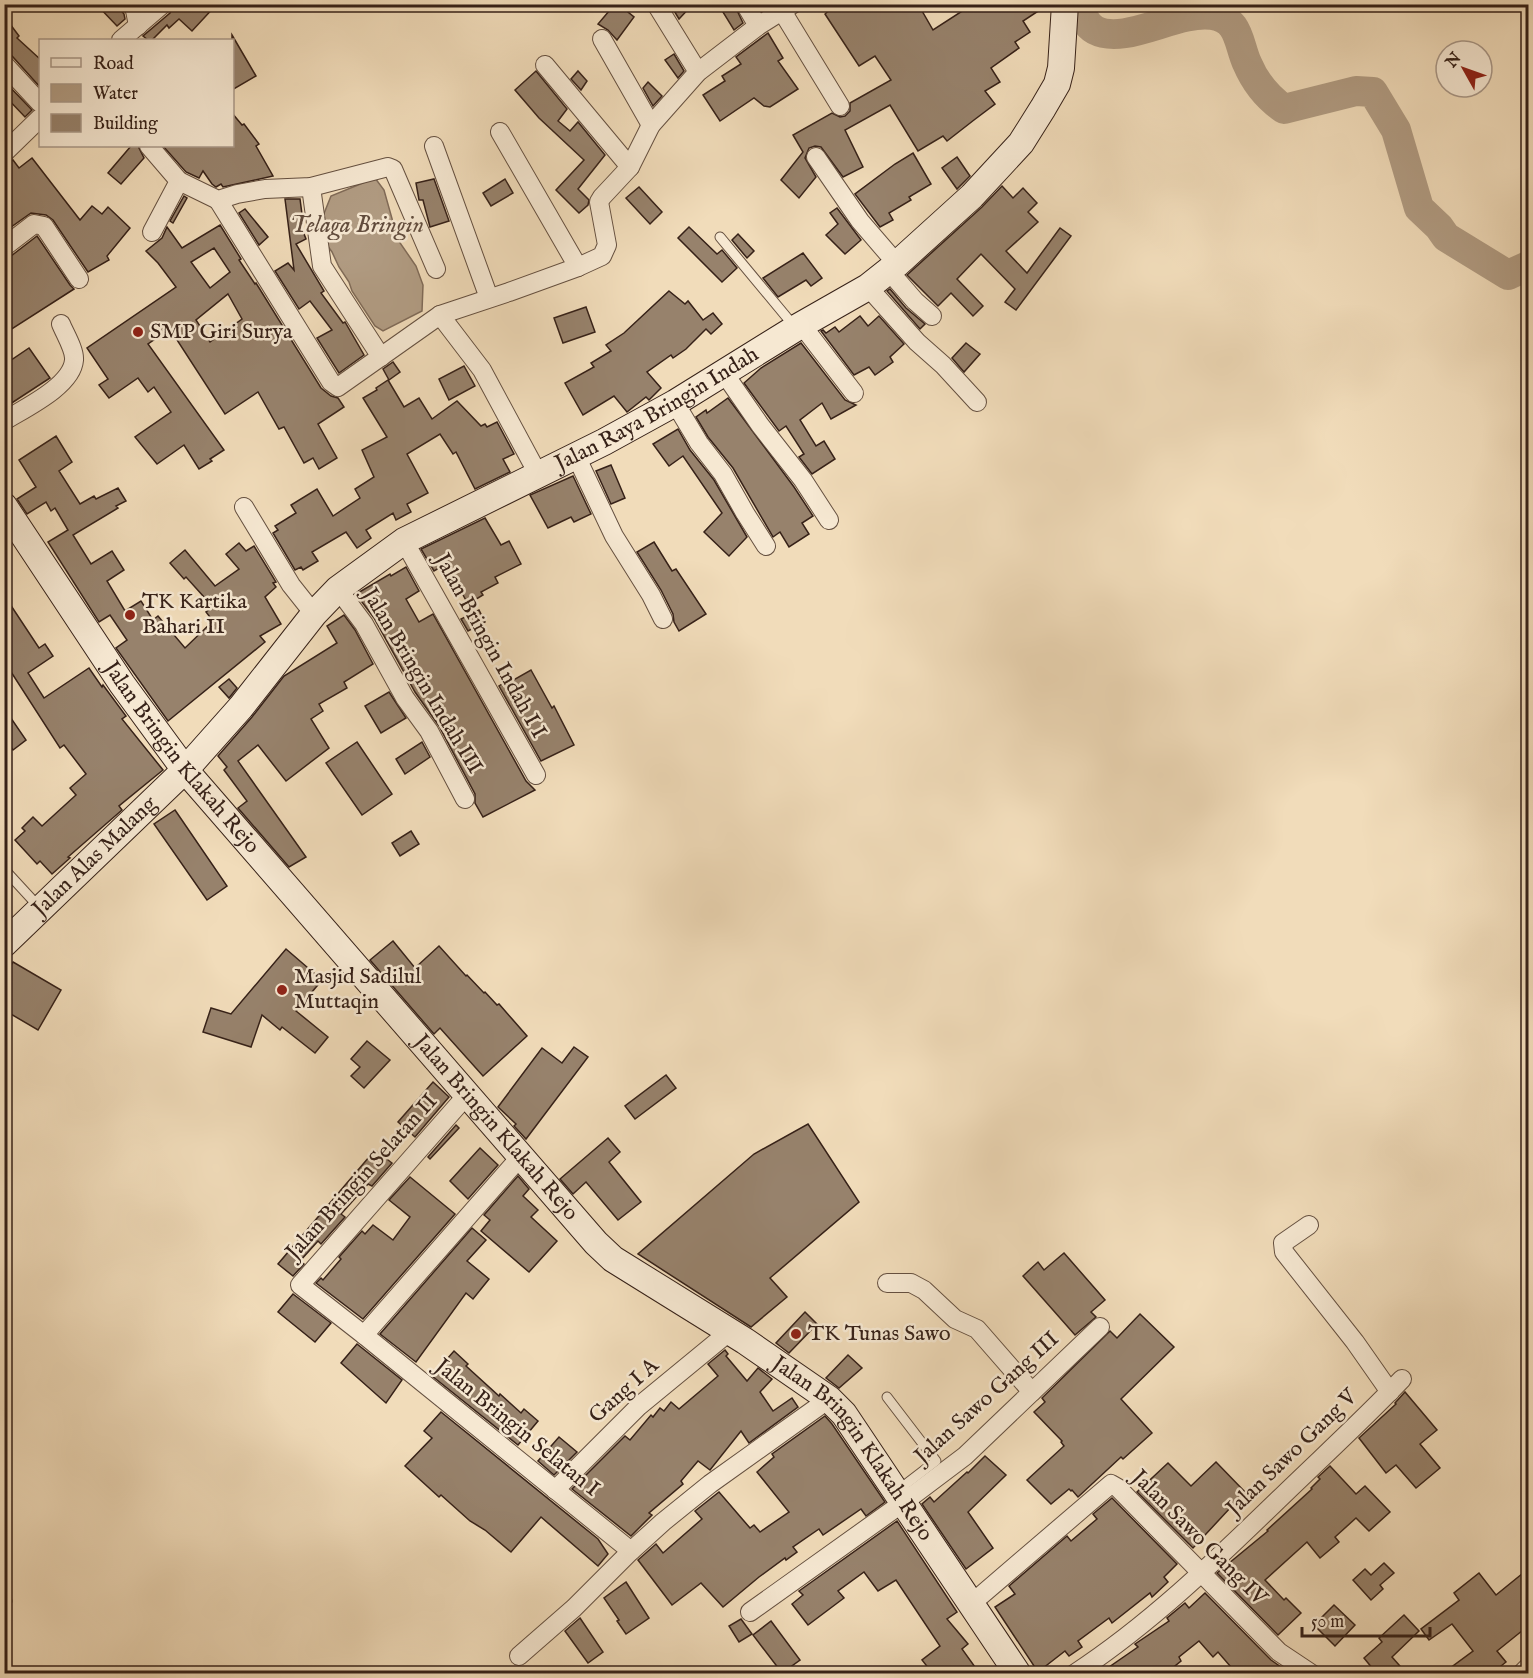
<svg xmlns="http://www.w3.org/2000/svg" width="1533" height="1678" font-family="'IM FELL English',serif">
  <rect width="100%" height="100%" fill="#f1dcba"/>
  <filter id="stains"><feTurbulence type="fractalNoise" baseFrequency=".00333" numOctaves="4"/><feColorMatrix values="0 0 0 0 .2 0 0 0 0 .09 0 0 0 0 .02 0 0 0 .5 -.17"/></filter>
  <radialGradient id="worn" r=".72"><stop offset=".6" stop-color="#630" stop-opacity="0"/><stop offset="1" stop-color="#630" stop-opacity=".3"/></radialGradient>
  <path fill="#b19c83" stroke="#806b58" stroke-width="1.5" d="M375 178 384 190 398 240 416 266 423 285 422 311 383 331 375 326 352 291 349 282 339 267 332 252 317 231 331 196Z"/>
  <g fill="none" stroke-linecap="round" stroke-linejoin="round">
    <path stroke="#b19c83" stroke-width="30" d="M1077 4C1081 14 1086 25 1095 30 1125 46 1177 10 1212 15 1240 19 1238 43 1247 63 1255 82 1268 98 1284 109L1356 91 1373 92 1396 130 1419 208 1439 227 1446 237 1508 275 1528 266"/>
  </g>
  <g fill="#97826c" stroke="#362118" stroke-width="1.5" fill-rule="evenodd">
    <path d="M96 4H116L124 14 125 19 117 26Z"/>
    <path d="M174 4H217L192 31 179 19 169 28 167 25 152 40H148L143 36 170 13Z"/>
    <path d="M615 4H618L634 17 617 40 608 30 598 24Z"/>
    <path d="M670 4H693L679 19Z"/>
    <path d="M718 4H734L743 23 734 30Z"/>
    <path d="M836 4H918L933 30 973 4H1049L1023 21 1030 32 1015 42 1019 48 991 68 1000 82 985 91 995 104 974 120 947 141 943 136 918 151 890 105 845 130 863 167 843 177 821 147 815 146 809 148 805 158 816 177 799 198 781 180 803 152 793 135 832 113 840 117 845 116 850 111V103L891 80 875 56 859 66 825 14Z"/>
    <path d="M4 16 19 36 17 38 40 59V87L12 56 4 53Z"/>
    <path d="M768 33 783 58 778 61 798 89 770 107 764 106 754 98 720 121 703 95 725 81 722 76 741 64 736 57Z"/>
    <path d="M232 35 256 76 232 90Z"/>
    <path d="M674 54 684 71 678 78 665 60Z"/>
    <path d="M536 71 567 109 558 121 570 131 578 122 605 155 578 189 589 200 588 205 579 213 556 190 584 160 539 118 515 90Z"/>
    <path d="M578 71 587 81 581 90 571 79Z"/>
    <path d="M4 81 32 110 25 117 4 95Z"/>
    <path d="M648 82 662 96 653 106 643 88Z"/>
    <path d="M232 113 242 125 244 124 259 144 256 146 273 176 223 187 221 184 216 187 212 184 203 171 199 178 186 172 163 146H232Z"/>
    <path d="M131 146H138L144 158 121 184 108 173Z"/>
    <path d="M913 153 931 184 909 197 911 200 889 213 893 220 880 227 855 194 895 164Z"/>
    <path d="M957 157 970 176 957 189 942 168Z"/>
    <path d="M32 158 80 220 92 206 102 214 108 207 130 228 107 256 109 260 88 272 53 220 46 215 31 213 4 232V164L13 160 19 168Z"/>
    <path d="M434 179 449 221 430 227 423 200H419L416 183Z"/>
    <path d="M505 179 513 193 491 206 483 193Z"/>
    <path d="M1002 186 1013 198 1023 188 1037 203 1028 212 1038 222 1006 251 1027 273 1060 228 1071 236 1016 310 1005 302 1015 289 981 254 957 279 983 306 973 316 951 293 938 306 907 275 982 207Z"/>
    <path d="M639 187 662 212 650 224 626 198Z"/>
    <path d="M184 196 187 198 173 223 170 221Z"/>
    <path d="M285 199H300L303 222 300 224 306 239 296 244 324 291 321 293 343 323 345 322 364 355 339 373 317 338 332 330 310 301 299 309 275 271 288 263 294 270Z"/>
    <path d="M837 208 861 240 845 254 826 235 838 224 830 213Z"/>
    <path d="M245 209 268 237 259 245 239 213Z"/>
    <path d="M220 225 241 259 239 260 255 284 256 283 321 388 331 396 338 398 344 407 318 424 337 458 319 469 313 458 304 463 284 427 279 429 258 392 225 414 170 329 148 344 224 450 210 459 212 461 199 469 184 445 157 464 135 437 171 412 154 387 148 392 138 378 109 398 99 385 108 379 87 348 176 287 158 263 146 251 162 238 167 227 182 248ZM214 248 230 272 210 288 191 262ZM228 294 242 319 210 342 196 320Z"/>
    <path d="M689 227 717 254 722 250 737 268 722 282 678 238Z"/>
    <path d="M738 234 754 251 747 258 732 240Z"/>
    <path d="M37 236 70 285 74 289 4 334V258L11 256Z"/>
    <path d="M803 253 822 278 811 286 806 280 778 297 763 278Z"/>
    <path d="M890 289 906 308 925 324 920 329 887 291Z"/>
    <path d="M669 291 685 304 688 301 703 320 713 313 722 324 711 334 706 329 686 349 673 358 671 355 647 372 661 388 649 400 646 397 627 412 614 396 583 415 565 383 594 367 591 363 611 351 606 345 624 333Z"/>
    <path d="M586 307 595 332 563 343 554 318Z"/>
    <path d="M860 316 868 326 879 316 904 344 890 357 893 362 875 375 869 367 854 375 821 331 823 330 826 333 835 327 839 332Z"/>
    <path d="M801 343 845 400 856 405 831 419 822 403 800 420 816 446 824 441 835 459 812 474 799 457 804 454 786 426 779 431 744 383 761 368Z"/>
    <path d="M966 343 980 354 964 372 952 358Z"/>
    <path d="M29 348 50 378 4 408V365Z"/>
    <path d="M393 362 400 372 389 380 383 369Z"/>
    <path d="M464 366 475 386 449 400 439 379Z"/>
    <path d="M388 380 404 407 419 398 432 419 457 401 481 426 485 424 487 427 497 422 514 454 503 459 510 472 475 489 456 452 453 454 440 434 407 454 428 493 407 504 411 512 396 520 393 513 366 530 371 538 357 548 346 532 312 552 318 561 303 570 301 567 295 570 273 533 278 530 275 526 296 513 291 505 317 489 333 516 360 498 355 489 374 477 362 450 387 437 363 398 377 390 376 388Z"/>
    <path d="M728 398 794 487 813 516 802 523 809 534 789 547 780 532 773 537 733 468 708 437 696 417 706 410 707 413Z"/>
    <path d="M678 429 690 450 714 480 747 537 729 556 704 532 722 513 683 456 669 466 653 444Z"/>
    <path d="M56 436 72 462 59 471 80 504 94 496 96 499 118 488 126 501 116 506 118 508 73 535 91 564 112 551 124 570 107 581 125 611 141 601 153 620 158 616 185 648 213 621 206 612 213 607 186 577 184 579 170 563 185 550 215 586 239 569 226 554 239 543 246 551 254 546 276 582 273 583 276 587 265 597 281 624 260 636 265 642 168 721 116 648 127 640 110 615 99 622 48 542 68 530 55 508 51 511 46 502 27 514 17 499 36 487 19 460Z"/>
    <path d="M611 465 625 498 611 504 596 471Z"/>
    <path d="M573 476 591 514 574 522 571 517 548 528 530 495Z"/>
    <path d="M485 518 501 545 509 541 521 564 495 577 498 583 481 592 483 595 468 604 446 564 434 571 421 549Z"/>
    <path d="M654 542 672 571 676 569 706 614 679 631 674 622 673 614 661 590 637 552Z"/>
    <path d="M406 567 419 591 406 599 419 622 433 614 526 781 535 790 483 817 475 803V794L439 726 415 692 374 618 356 594 390 574 391 576Z"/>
    <path d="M4 595 39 648 45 644 53 656 28 673 44 698 89 668 102 687 103 685 126 716 122 719 163 770 119 806 122 810 68 857 70 858 52 874 40 861 37 864 15 840 25 831 22 828 33 817 42 826 76 795 70 788 86 774 64 745 60 748 4 661Z"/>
    <path d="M479 610 485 622 468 631 461 619Z"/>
    <path d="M344 615 355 630 373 664 344 682 347 688 319 704 323 711 311 719 329 748 286 781 258 745 238 761 306 857 289 867 238 808 247 801 224 770 227 767 218 756 252 717 284 676 337 643 327 626Z"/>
    <path d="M531 670 552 708 554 706 574 745 541 761 499 686 502 684 503 686Z"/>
    <path d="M229 679 237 688 229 698 219 687Z"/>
    <path d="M389 692 406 718 381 733 365 706Z"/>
    <path d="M4 708 26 740 13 750 4 737Z"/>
    <path d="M357 742 392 794 362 815 326 763Z"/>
    <path d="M422 742 430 757 405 774 396 759Z"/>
    <path d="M175 810 227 886 207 900 154 824Z"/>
    <path d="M411 831 419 844 400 856 392 843Z"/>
    <path d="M393 941 415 968 439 946 466 976 467 975 484 993 485 992 497 1005 499 1004 527 1036 483 1076 440 1028 434 1034 370 960Z"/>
    <path d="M286 949 322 980 296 1011 328 1037 315 1053 282 1027 280 1030 262 1015 251 1047 203 1032 211 1008 231 1014Z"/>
    <path d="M13 962 61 990 38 1030 4 1010V966L9 969Z"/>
    <path d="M367 1041 390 1060 364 1088 351 1076 360 1067 351 1059Z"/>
    <path d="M574 1047 588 1057 526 1139 514 1126 516 1124 498 1107 542 1048 562 1063Z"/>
    <path d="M666 1075 676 1088 635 1119 625 1106Z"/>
    <path d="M433 1082 449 1097 415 1137 398 1122Z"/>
    <path d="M808 1124 859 1202 770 1278 787 1297 751 1327 638 1254 754 1154Z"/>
    <path d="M456 1125 459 1128 430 1159 428 1157Z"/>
    <path d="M608 1138 620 1152 609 1162 641 1202 618 1220 586 1182 573 1194 560 1179Z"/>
    <path d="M480 1148 498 1165 468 1199 450 1181Z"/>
    <path d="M375 1150 392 1163 372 1186 368 1184 341 1214 345 1217 321 1244 318 1241 300 1261 304 1264 293 1276 278 1264Z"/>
    <path d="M518 1176 529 1189 523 1196 538 1210 531 1217 557 1241 529 1272 481 1231 490 1220 484 1215Z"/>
    <path d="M410 1177 455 1214 363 1319 316 1283 321 1278 323 1280 341 1259 339 1257 362 1231 365 1234 373 1225 393 1240 410 1217 389 1200Z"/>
    <path d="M472 1228 486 1240 467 1261 489 1279 473 1299 466 1293 416 1362 380 1334Z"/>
    <path d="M1064 1253 1105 1300 1091 1312 1096 1317 1075 1335 1023 1276 1038 1262 1044 1270Z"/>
    <path d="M293 1294 331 1323 315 1342 278 1312Z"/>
    <path d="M805 1312 817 1324 789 1353 776 1343Z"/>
    <path d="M1140 1314 1174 1347 1121 1399 1152 1433 1123 1459 1121 1457 1078 1497 1072 1490 1071 1491 1069 1489 1051 1504 1027 1480 1064 1446 1061 1442 1062 1441 1034 1412 1045 1402 1042 1398 1110 1331 1117 1338Z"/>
    <path d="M357 1344 402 1380 386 1403 341 1363Z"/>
    <path d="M725 1350 728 1354 726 1356 747 1381 758 1368 772 1379 760 1392 773 1411 792 1398 798 1407 749 1443 741 1431 710 1470 698 1461 681 1481 683 1484 649 1513 652 1515 631 1536 572 1489 625 1436 630 1440 651 1415 653 1417 660 1408 664 1411 671 1402 679 1409 718 1376 708 1364Z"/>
    <path d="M454 1351 468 1364 466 1366 499 1396 500 1394 521 1413 524 1409 538 1421 518 1445 432 1376Z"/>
    <path d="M848 1355 862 1368 839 1388 826 1378Z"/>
    <path d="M1405 1392 1437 1430 1420 1444 1440 1468 1416 1488 1396 1465 1386 1473 1359 1438 1396 1404 1395 1403Z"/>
    <path d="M441 1412 598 1539 608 1554 598 1566 541 1517 511 1552 485 1530 470 1521 441 1495 439 1497 405 1466 432 1438 424 1431Z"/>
    <path d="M825 1416 832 1424 885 1502 866 1516 861 1509 823 1535 819 1529 793 1547 797 1552 786 1560 785 1558 759 1577 723 1607 701 1583 672 1605 638 1560 656 1544 663 1553 702 1519 695 1511 719 1492 750 1528 754 1525 760 1532 789 1512 757 1472 774 1457 772 1454Z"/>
    <path d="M559 1437 577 1452 554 1475 538 1461Z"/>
    <path d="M985 1456 1006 1475 968 1512 993 1548 966 1569 922 1504 930 1497 934 1502 967 1472 968 1473Z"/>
    <path d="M1216 1462 1246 1493 1231 1507 1193 1548 1137 1492 1168 1463 1191 1486Z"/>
    <path d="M1330 1466 1356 1494 1365 1486 1390 1512 1369 1531 1356 1518 1335 1537 1339 1542 1320 1558 1307 1542 1265 1580 1284 1600 1286 1598 1301 1613 1278 1635 1217 1573 1268 1531 1267 1530 1312 1489 1311 1488 1320 1479 1318 1477Z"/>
    <path d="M1112 1498 1177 1564 1164 1577 1168 1582 1152 1597 1150 1593 1112 1623 1109 1618 1078 1641 1082 1647 1069 1656 1065 1651 1038 1672 995 1607 1015 1594 1009 1586 1067 1536 1071 1541 1097 1519 1093 1514Z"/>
    <path d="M897 1521 957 1612 947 1619 968 1644 962 1649 980 1674H933L922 1660 940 1646 896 1580 878 1591 864 1572 838 1591 844 1598 808 1625 792 1604 803 1595 799 1591Z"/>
    <path d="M1384 1563 1394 1573 1380 1585 1383 1589 1371 1600 1353 1580 1365 1569 1371 1575Z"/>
    <path d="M1528 1569V1626L1497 1651 1506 1662 1491 1674 1486 1668 1479 1674H1442L1473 1651 1452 1624 1429 1640 1421 1629 1459 1600 1454 1593 1479 1573 1496 1595Z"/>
    <path d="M626 1582 649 1618 626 1634 617 1621 619 1620 604 1598Z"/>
    <path d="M1205 1593 1271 1660 1291 1674H1237L1218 1652 1213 1657 1199 1641 1179 1657 1181 1661 1165 1674H1099L1138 1647 1135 1644 1169 1621 1167 1618 1185 1603 1189 1608Z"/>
    <path d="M1334 1605 1355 1625 1335 1646 1314 1625Z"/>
    <path d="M1404 1615 1419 1631 1392 1657 1407 1674H1377L1364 1658 1382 1642 1379 1638Z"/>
    <path d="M580 1618 603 1652 588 1663 565 1631Z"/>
    <path d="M741 1619 752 1634 739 1642 729 1626Z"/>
    <path d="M771 1621 800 1660 782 1673 753 1635Z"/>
  </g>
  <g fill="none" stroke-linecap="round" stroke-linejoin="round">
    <g stroke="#655040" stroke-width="11">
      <g id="lane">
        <path d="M720 237 794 326"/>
        <path d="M4 869 39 907"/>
        <path d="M887 1397 936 1461 897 1491"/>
        <path d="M4 1604 7 1601"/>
      </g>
    </g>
    <g stroke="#655040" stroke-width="20">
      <g id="street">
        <path d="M131 4 135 10 138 26"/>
        <path d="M656 4 698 72"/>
        <path d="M745 4 758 26"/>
        <path d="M782 11 840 106"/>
        <path d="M602 39 651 125"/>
        <path d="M121 40 163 4"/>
        <path d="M4 64 40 103"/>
        <path d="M545 65 630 167"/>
        <path d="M500 132 578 267"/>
        <path d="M149 146 179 181 152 232"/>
        <path d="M434 146 489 298"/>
        <path d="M4 153 40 118"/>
        <path d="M816 157 860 221 897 264"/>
        <path d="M179 181 218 200 237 194 265 189 311 187 388 167 393 169 436 269"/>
        <path d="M311 187 322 266 381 357"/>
        <path d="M218 200 331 382 338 387 440 315 509 292 578 267 602 256 607 245 599 202 602 197 630 167 651 125 698 72 758 26 793 4"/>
        <path d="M4 247 34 224 44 226 79 279"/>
        <path d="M889 271 915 301 932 316"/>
        <path d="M868 287 917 342 943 365 977 402"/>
        <path d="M440 315 482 370 538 474"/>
        <path d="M801 324 854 393"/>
        <path d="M724 373 760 425 803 480 829 520"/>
        <path d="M675 403 699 443 723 474 745 513 766 546"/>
        <path d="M4 421C25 408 72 386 74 360 75 350 65 334 61 324"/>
        <path d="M576 456 614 536 651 595 663 619"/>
        <path d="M244 507 291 585 314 614"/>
        <path d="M404 541 536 775"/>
        <path d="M338 589 364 624 405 698 429 731 465 799"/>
        <path d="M467 1095 300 1285 364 1335 631 1551"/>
        <path d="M1309 1225 1283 1243 1284 1252 1355 1342 1390 1392"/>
        <path d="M887 1283H911L924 1290 955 1319 977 1329 1032 1392"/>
        <path d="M364 1335 521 1156"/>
        <path d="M555 1490 639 1406 729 1332"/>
        <path d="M971 1604 1111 1484 1118 1488 1279 1652 1312 1674"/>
        <path d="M750 1612 904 1502 965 1456 1100 1327"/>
        <path d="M519 1656 574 1608 631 1551 663 1522 710 1484 829 1399"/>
        <path d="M1074 1674C1149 1625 1214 1562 1278 1500 1319 1460 1362 1421 1402 1379"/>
        <path d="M1521 1674 1528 1667"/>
      </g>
    </g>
    <g stroke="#362118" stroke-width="28">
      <g id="secondary">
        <path id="s1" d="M4 506 122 684 185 770 596 1243 613 1259 745 1341 829 1399 844 1414 1018 1674"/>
        <path id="s2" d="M4 944 185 770 241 707 314 614 338 589 404 541 604 442 675 403 796 328 868 287 897 264 972 196 1021 143 1043 108 1057 84 1061 68 1065 4"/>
      </g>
    </g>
    <use href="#lane" stroke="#f6e8d2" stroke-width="9"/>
    <use href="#street" stroke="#f6e8d2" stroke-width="18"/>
    <use href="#secondary" stroke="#f6e8d2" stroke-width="26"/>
  </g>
  <g fill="#8f2418" stroke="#f6e8d2" stroke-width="2">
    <circle cx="138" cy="332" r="6"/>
    <circle cx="130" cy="615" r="6"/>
    <circle cx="282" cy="990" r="6"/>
    <circle cx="796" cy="1334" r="6"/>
  </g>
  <g text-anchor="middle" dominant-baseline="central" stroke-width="5" stroke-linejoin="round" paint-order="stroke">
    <g font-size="22" fill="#362118" stroke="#f6e8d2" text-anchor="start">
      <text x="150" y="332">SMP Giri Surya</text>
      <text x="142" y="602">TK Kartika<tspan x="142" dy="25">Bahari II</tspan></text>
      <text x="294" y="977">Masjid Sadilul<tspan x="294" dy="25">Muttaqin</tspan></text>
      <text x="808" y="1334">TK Tunas Sawo</text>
    </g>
    <g font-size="22" fill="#362118" stroke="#f6e8d2">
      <text stroke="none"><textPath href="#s2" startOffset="855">Jalan Raya Bringin Indah</textPath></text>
      <text transform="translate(490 646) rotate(61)">Jalan Bringin Indah I I</text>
      <text transform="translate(422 681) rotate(59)">Jalan Bringin Indah III</text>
      <text stroke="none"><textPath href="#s1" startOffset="308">Jalan Bringin Klakah Rejo</textPath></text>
      <text stroke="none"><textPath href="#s2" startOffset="126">Jalan Alas Malang</textPath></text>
      <text stroke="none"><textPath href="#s1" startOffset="794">Jalan Bringin Klakah Rejo</textPath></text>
      <text transform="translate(362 1177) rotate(-48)">Jalan Bringin Selatan II</text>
      <text transform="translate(624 1391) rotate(-42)">Gang I A</text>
      <text transform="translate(987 1398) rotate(-42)">Jalan Sawo Gang III</text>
      <text transform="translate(517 1428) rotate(39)">Jalan Bringin Selatan I</text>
      <text stroke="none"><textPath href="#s1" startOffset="1280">Jalan Bringin Klakah Rejo</textPath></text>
      <text transform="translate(1292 1453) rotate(-44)">Jalan Sawo Gang V</text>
      <text transform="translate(1199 1538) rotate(45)">Jalan Sawo Gang IV</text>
    </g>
    <g font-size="24" font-style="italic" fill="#614c3d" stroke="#f6e8d2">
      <text x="357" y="225">Telaga Bringin</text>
    </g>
  </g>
  <rect width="1533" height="1678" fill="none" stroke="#f1dcba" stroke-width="24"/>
  <rect x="6" y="6" width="1521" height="1666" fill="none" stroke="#362118" stroke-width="3"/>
  <rect x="12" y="12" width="1509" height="1654" fill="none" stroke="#362118" stroke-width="1.5"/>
  <rect x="39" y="39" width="195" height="108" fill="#f6e8d2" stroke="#a99888" stroke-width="1.5"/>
  <rect x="51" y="58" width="30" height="9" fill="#f6e8d2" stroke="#a99888" stroke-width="1.5"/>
  <text x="93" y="69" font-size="18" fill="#362118">Road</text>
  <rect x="51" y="84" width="30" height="18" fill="#b19c83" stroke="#a99888" stroke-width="1.5"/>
  <text x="93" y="99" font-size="18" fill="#362118">Water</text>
  <rect x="51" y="114" width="30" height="18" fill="#97826c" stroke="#a99888" stroke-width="1.5"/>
  <text x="93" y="129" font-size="18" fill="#362118">Building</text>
  <g transform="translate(1464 69) rotate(310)"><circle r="28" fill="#f6e8d2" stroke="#a99888" stroke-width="1.5"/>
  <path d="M0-4.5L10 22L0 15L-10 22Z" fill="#8f2418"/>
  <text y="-9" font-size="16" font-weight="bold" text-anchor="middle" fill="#362118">N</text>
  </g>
  <path d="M1302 1627v9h128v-9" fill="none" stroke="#362118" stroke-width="3"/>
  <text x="1311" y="1627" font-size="18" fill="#362118" stroke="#f6e8d2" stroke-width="4.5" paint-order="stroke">50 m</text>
  <rect width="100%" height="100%" filter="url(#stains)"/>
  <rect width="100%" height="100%" fill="url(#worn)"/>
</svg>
